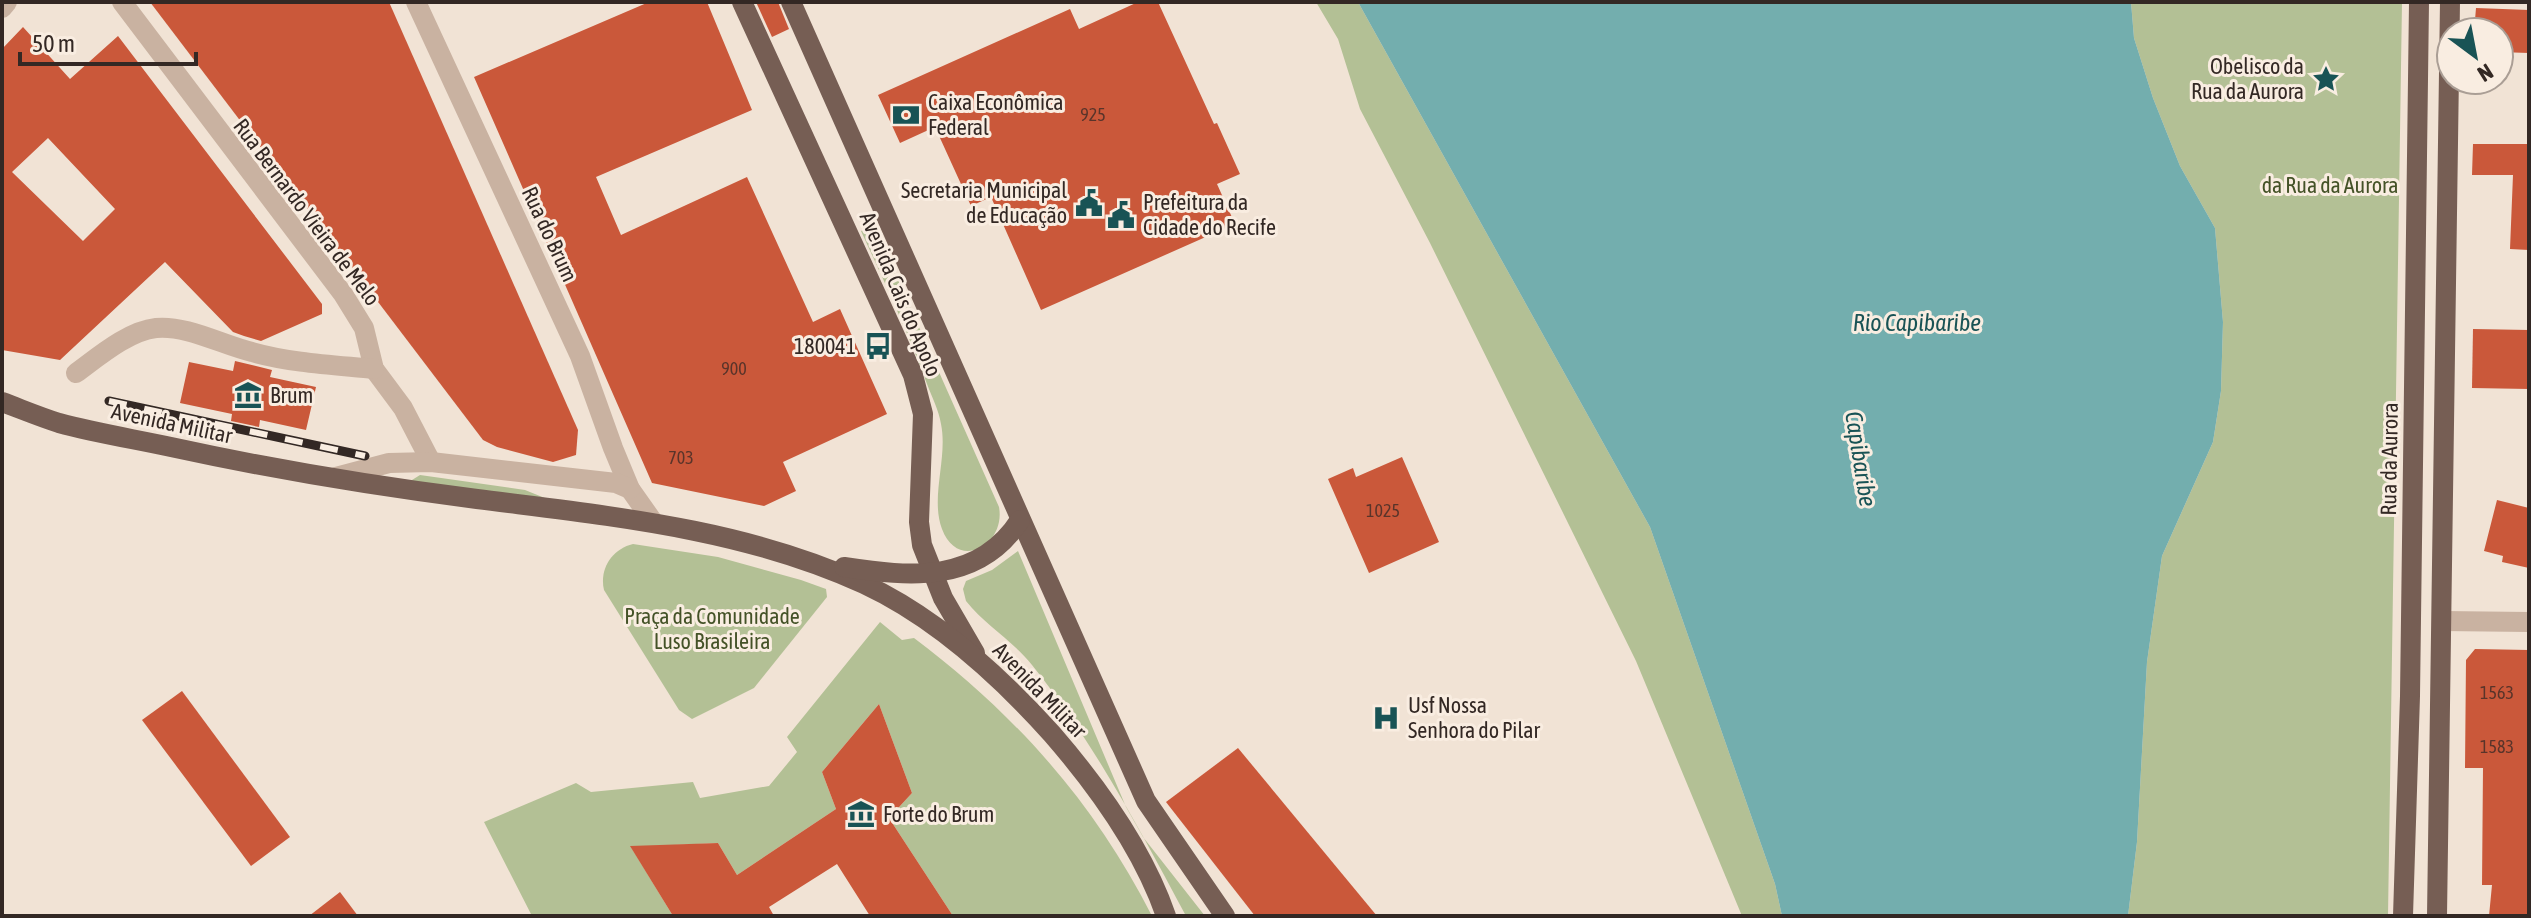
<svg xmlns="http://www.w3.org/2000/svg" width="2531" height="918" font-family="'Asap Condensed',sans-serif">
  <rect width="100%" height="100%" fill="#f1e3d5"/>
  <g fill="#b3c095">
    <path d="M1316 2H1358L1650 527 1775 884 1782 916H1742L1636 661 1430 243 1360 109 1338 39Z"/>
    <path d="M2131 2H2402L2388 916H2128L2137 842 2147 662 2162 556 2213 442 2221 391 2223 322 2215 228 2180 166 2153 98 2134 38Z"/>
    <path d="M874 226 999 507C1006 545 958 572 942 529 930 497 948 458 941 424 939 411 932 397 927 384 908 332 884 281 861 231Z"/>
    <path d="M420 475 525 490 582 513 404 485Z"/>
    <path d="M633 544 718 557 801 580 826 589 827 597 754 688 692 719 679 710 604 590C599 569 612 549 633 544Z"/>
    <path d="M1018 551 1126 807 1143 837 1205 916H1186C1140 830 1093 741 1032 665 1013 641 985 625 966 601L963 589 966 581 992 570Z"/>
    <path d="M880 622 902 640 914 638C1016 715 1094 802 1152 916H953L889 818 912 793 879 704 822 772 836 809 737 875 718 843 631 847 673 916H532L484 822 576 783 591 792 693 782 700 798 769 786 797 752 787 737Z"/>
  </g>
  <path fill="#73aeae" d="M1358 2H2131L2134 38 2153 98 2180 166 2215 228 2223 322 2221 391 2213 442 2162 556 2147 662 2137 842 2128 916H1782L1775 884 1650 527Z"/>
  <g fill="#ca583a" fill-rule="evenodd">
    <path d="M150 2H389L578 430 576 455 553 462 497 447 483 440Z"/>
    <path d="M649 2H707L752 110 596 177 621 235 747 177 813 322 840 309 887 414 783 462 796 491 764 506 652 483 474 77Z"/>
    <path d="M756 2H778L789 29 772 37Z"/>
    <path d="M1138 2H1158L1214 124 1217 123 1240 174 1217 184 1235 224 1041 310 991 197 971 206 935 127 900 143 878 95 1070 9 1079 29Z"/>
    <path d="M2476 8 2529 10V53L2499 52V32H2474Z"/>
    <path d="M23 27 70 79 118 36 322 304V314L261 341 244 336 233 332 165 262 60 360 2 350V49ZM48 138 115 209 83 241 12 172Z"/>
    <path d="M2473 144H2529V250L2510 249 2513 175H2472Z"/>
    <path d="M2473 329 2529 330V389L2472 388Z"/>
    <path d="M235 361 272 370 270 377 316 387 306 430 260 420 259 427 231 421 232 414 180 403 189 362 233 371Z"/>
    <path d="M1402 457 1439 542 1369 573 1328 479 1353 468 1356 477Z"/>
    <path d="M2497 500 2529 508V568L2502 562 2503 556 2484 551Z"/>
    <path d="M2475 649 2529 650V916H2489L2492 885H2482L2483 768H2465L2466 660Z"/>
    <path d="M182 691 290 837 251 866 142 720Z"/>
    <path d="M879 704 912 793 889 818 953 916H870L837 864 769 907 774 916H673L630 846 718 843 737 875 836 809 822 772Z"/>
    <path d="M1238 748 1377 916H1255L1166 802Z"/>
    <path d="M340 892 358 916H309Z"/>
  </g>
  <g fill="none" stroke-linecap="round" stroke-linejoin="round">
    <g stroke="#c9b2a1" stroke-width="20">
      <path d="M122 2 343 294 364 328 374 369 403 408 431 462"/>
      <path d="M416 2 580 356 613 448 630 489 654 523"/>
      <path d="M2 8 7 2"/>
      <path d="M76 373C98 357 128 331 156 328 187 325 222 345 252 352 291 363 334 365 374 369"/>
      <path d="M336 477 389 463 431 462 616 483 630 489"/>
      <path d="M2442 621 2529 622"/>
    </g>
    <g stroke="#765e54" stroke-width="20">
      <path d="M742 2 913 375 923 414 919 522 922 545 943 598 975 653"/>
      <path d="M791 2 1146 801 1225 916"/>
      <path d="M2 402C21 409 40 417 59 423 96 433 134 439 171 447 272 469 374 486 477 499 608 516 742 528 864 584 937 618 999 675 1052 734 1098 787 1143 849 1166 916"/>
      <path d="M844 567C910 577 979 584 1020 520"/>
      <path d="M2403 916 2410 696 2419 2"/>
      <path d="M2437 916 2450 2"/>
    </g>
    <g stroke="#332824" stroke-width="9">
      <path id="rail" d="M109 401 365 456"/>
    </g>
    <use href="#rail" stroke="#f9ede1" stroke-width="6" stroke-dasharray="18" stroke-linecap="butt"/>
  </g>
  <defs>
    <g id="sight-bare" transform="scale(2.16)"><path d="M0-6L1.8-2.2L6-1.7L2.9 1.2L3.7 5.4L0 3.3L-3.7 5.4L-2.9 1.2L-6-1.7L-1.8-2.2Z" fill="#195355" stroke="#f9ede1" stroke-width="2.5" paint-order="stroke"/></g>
    <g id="bank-bare" transform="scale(2.16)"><path d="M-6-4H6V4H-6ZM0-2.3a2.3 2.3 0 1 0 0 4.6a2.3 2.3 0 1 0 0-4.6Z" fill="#195355" stroke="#f9ede1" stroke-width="2.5" paint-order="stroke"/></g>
    <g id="civic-bare" transform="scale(2.16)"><path d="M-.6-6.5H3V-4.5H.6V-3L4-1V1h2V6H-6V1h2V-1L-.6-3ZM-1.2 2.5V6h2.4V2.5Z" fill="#195355" stroke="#f9ede1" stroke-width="2.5" paint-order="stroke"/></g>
    <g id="bus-bare" transform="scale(2.16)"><path d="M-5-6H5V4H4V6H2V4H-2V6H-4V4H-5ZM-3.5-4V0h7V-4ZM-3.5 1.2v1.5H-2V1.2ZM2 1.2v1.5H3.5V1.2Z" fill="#195355" stroke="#f9ede1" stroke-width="2.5" paint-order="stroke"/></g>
    <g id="museum-bare" transform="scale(2.16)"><path d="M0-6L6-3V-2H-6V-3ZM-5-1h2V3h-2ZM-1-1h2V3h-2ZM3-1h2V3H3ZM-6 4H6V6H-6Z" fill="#195355" stroke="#f9ede1" stroke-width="2.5" paint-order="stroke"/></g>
    <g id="hospital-bare" transform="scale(2.16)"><path d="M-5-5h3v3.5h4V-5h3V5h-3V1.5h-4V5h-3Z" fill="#195355" stroke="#f9ede1" stroke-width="2.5" paint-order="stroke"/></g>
  </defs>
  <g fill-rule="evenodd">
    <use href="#sight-bare" x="2326" y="79"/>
    <use href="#bank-bare" x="906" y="115"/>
    <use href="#civic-bare" x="1089" y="203"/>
    <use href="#civic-bare" x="1121" y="215"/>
    <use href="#bus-bare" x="878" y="346"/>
    <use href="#museum-bare" x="248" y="395"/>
    <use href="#hospital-bare" x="1386" y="718"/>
    <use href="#museum-bare" x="861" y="814"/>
  </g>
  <g text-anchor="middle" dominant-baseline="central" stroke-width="6" stroke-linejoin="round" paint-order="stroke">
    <g font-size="18" fill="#59342a">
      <text x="1093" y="114">925</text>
      <text x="734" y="368">900</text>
      <text x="681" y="457">703</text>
      <text x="1383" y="510">1025</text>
      <text x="2497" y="692">1563</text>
      <text x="2497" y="746">1583</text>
    </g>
    <g font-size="22" fill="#332824" stroke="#f9ede1" text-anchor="start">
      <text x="2304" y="66" text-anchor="end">Obelisco da<tspan x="2304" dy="25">Rua da Aurora</tspan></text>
      <text x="928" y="102">Caixa Econômica<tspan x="928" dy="25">Federal</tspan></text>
      <text x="1067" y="190" text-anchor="end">Secretaria Municipal<tspan x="1067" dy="25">de Educação</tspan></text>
      <text x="1143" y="202">Prefeitura da<tspan x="1143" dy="25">Cidade do Recife</tspan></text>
      <text x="856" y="346" text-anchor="end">180041</text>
      <text x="270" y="395">Brum</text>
      <text x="1408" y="705">Usf Nossa<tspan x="1408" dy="25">Senhora do Pilar</tspan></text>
      <text x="883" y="814">Forte do Brum</text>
    </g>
    <g font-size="22" fill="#445227" stroke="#f9ede1">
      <text x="2330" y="185">da Rua da Aurora</text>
      <text x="712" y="616">Praça da Comunidade<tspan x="712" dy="25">Luso Brasileira</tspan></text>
    </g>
    <g font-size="22" fill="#332824" stroke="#f9ede1">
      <text transform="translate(307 212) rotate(53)">Rua Bernardo Vieira de Melo</text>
      <text transform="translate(550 234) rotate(65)">Rua do Brum</text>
      <text transform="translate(901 294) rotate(67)">Avenida Cais do Apolo</text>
      <text transform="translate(172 423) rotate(12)">Avenida Militar</text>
      <text transform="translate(2389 459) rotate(-89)">Rua da Aurora</text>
      <text transform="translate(1040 690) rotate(46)">Avenida Militar</text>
    </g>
    <g font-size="24" font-style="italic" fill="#195355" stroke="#f9ede1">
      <text x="1917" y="322">Rio Capibaribe</text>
      <text transform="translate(1861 459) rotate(81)">Capibaribe</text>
    </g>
  </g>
  <rect width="2531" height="918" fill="none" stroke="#332824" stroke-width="8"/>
  <g transform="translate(2475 56) rotate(148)"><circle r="38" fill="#f9ede1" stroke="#aa9e95" stroke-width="2"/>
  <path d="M0-6L14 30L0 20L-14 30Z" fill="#195355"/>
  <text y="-12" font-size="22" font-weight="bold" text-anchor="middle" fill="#332824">N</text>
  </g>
  <path d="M20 52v12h176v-12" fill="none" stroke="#332824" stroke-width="4"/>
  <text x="32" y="52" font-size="24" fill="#332824" stroke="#f9ede1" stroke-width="6" paint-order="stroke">50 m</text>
</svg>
